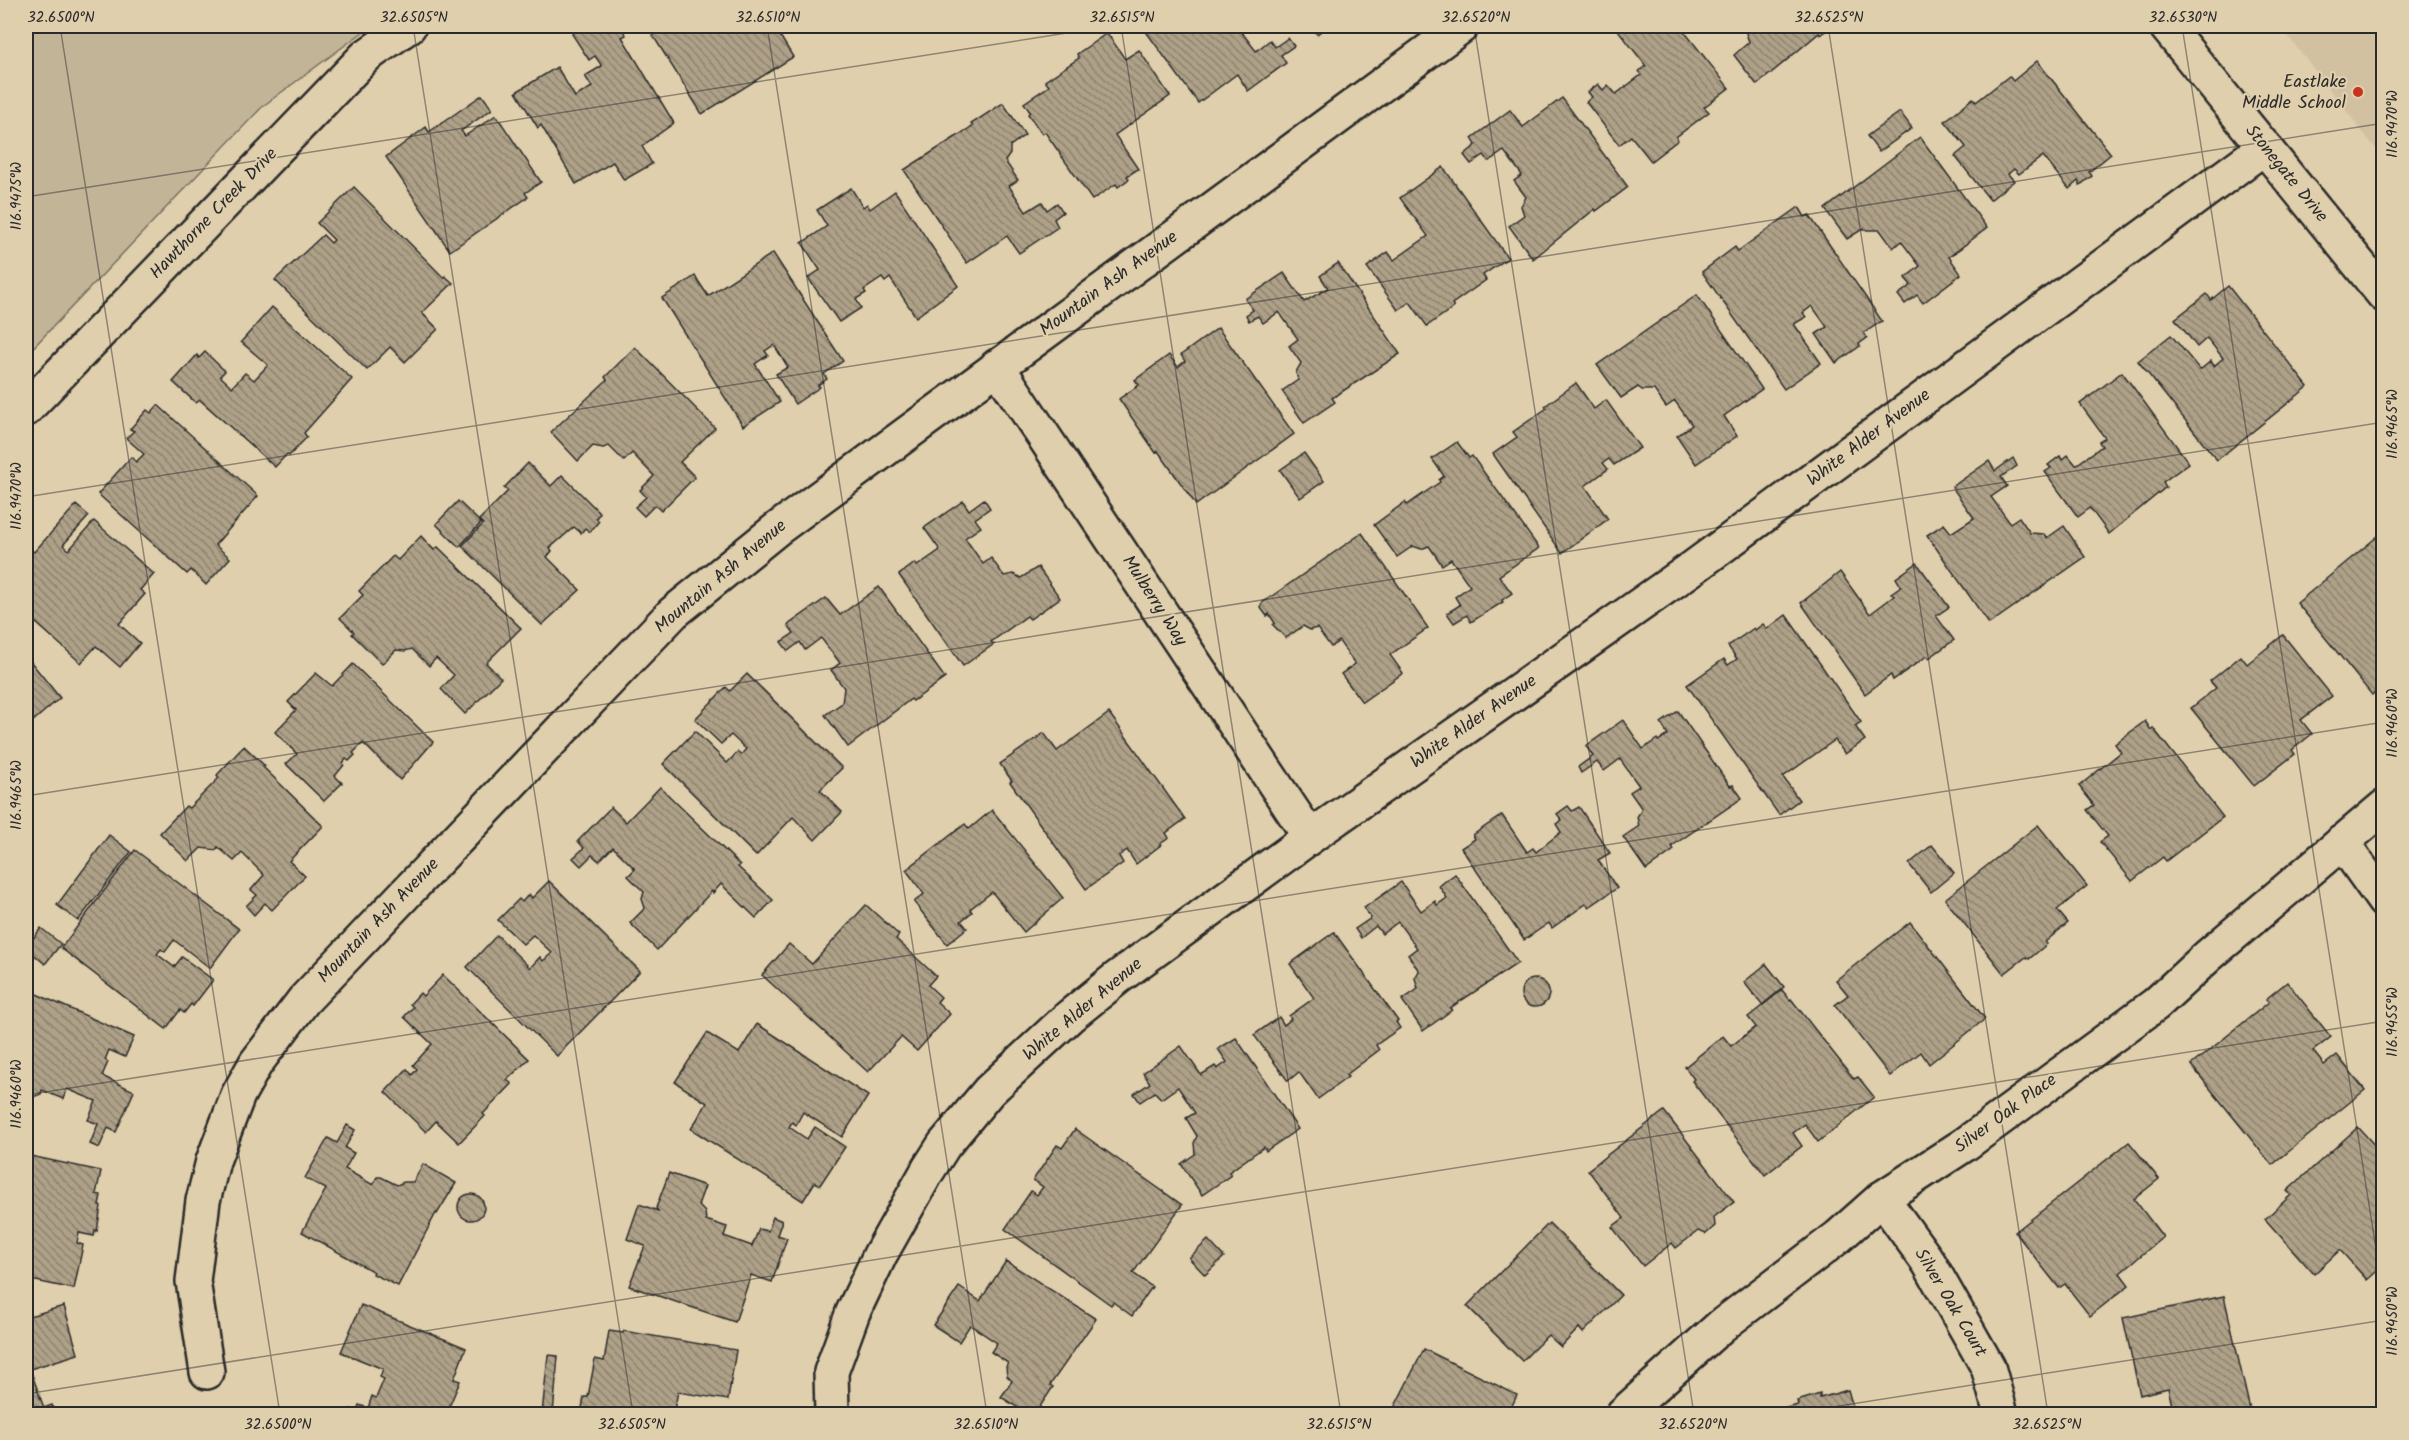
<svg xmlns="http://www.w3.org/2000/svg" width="2409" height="1440" font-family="Kalam,sans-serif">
  <defs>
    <pattern id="building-back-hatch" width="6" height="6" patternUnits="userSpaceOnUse" patternTransform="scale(1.5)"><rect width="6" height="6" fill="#aea188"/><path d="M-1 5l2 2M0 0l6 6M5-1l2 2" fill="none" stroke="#8e836f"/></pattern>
  </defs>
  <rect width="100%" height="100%" fill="#e0cfac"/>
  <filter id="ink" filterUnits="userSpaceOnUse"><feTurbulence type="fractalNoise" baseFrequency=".0167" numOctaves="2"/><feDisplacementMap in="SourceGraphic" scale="12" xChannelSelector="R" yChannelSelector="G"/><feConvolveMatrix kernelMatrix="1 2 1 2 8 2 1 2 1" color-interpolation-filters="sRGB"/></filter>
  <g filter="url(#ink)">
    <path fill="#d1c1a1" d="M2280 26H2383V158Z"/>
    <path fill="#c2b497" stroke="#767061" stroke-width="1.5" d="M26 26H371L263 106 26 355Z"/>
    <g fill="url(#building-back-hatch)" stroke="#2b2b2b" stroke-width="1.5">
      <path d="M577 26H620L626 35 622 37 674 123 642 146 652 164 624 180 613 162 576 184 541 125 538 128 516 92 557 67 575 97 592 87 585 76 602 66 595 56 589 60 572 34 579 29Z"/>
      <path d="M647 26H774L793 57 702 114Z"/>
      <path d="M1142 26H1237L1256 51 1270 40 1275 47 1288 38 1294 46 1281 55 1286 63 1248 91 1237 74 1198 103Z"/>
      <path d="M1310 26H1328L1317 34Z"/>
      <path d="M1624 26H1680L1729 88 1704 107 1709 112 1676 137 1678 140 1651 161 1631 136 1619 145 1586 102 1592 97 1588 92 1598 84 1603 90 1608 85 1616 94 1641 75 1639 71 1646 66 1618 30Z"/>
      <path d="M1749 26H1832L1820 35 1819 33 1757 85 1734 55 1749 42 1746 33Z"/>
      <path d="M1107 33 1125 59 1139 50 1170 96 1115 135 1138 169 1127 176 1129 179 1118 187 1116 184 1092 200 1045 132 1042 134 1028 114 1030 112 1024 103 1049 86 1045 81 1079 58 1077 54Z"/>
      <path d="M2037 61 2111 154 2089 172 2092 176 2080 185 2078 181 2069 189 2043 156 2019 174 2014 169 2008 174 2014 181 1990 200 1955 156 1966 147 1945 121 1973 98 1976 102 2009 76 2013 81Z"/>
      <path d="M482 95 492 109 461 131 465 136 496 115 541 182 525 193 528 197 450 251 386 157 426 127 429 132Z"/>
      <path d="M1562 98 1628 187 1596 211 1595 209 1533 259 1509 226 1524 215 1521 206 1526 197 1514 181 1522 175 1504 151 1489 161 1484 155 1471 164 1464 155 1476 145 1472 138 1510 110 1523 127Z"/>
      <path d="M1003 103 1025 135 1010 146V154L1005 161 1018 180 1009 186 1026 212 1042 202 1047 210 1057 203 1063 212 1054 219 1058 227 1019 253 1007 236 967 263 904 170 973 126 971 124Z"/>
      <path d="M1900 112 1912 128 1879 152 1867 136Z"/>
      <path d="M1920 137 1987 228 1949 257 1961 274 1923 303 1917 295 1905 304 1898 295 1911 285 1905 278 1920 266 1901 241 1893 248 1880 230H1865L1864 228 1847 239 1825 209Z"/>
      <path d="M1443 167 1508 258 1483 275 1486 280 1452 304 1454 307 1427 326 1410 302 1398 310 1367 267 1388 252 1394 260 1428 236 1400 198Z"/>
      <path d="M354 187 444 278 445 276 453 283 422 313 438 329 405 362 390 347 367 370 275 280 323 235 331 243 334 240 317 223Z"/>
      <path d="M851 188 863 207 867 204 870 209 895 191 958 286 916 317 890 278 885 282 882 278 864 290 866 293 856 299 861 308 839 322 808 278 820 270 802 243 827 226 817 210Z"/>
      <path d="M1799 207 1805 217 1809 215 1882 321 1864 333 1867 338 1859 344 1860 346 1836 363 1816 334 1827 327 1812 306 1803 313 1806 317 1794 324 1821 363 1784 389 1702 272 1735 247 1738 251Z"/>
      <path d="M773 253 843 361 824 374 827 379 818 385 820 387 795 404 776 374 788 367 774 345 765 351 768 355 755 364 780 402 743 426 662 298 695 276 708 296Z"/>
      <path d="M1338 263 1400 354 1332 398 1335 402 1304 423 1282 391 1298 380 1296 372 1301 363 1289 346 1298 339 1279 312 1263 323 1258 316 1249 321 1246 315 1253 310 1245 299 1284 273 1304 302 1328 288 1320 276Z"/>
      <path d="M2228 286 2308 387 2217 460 2138 361 2171 335 2200 370 2211 361 2214 366 2223 358 2207 338 2197 347 2175 319 2207 294 2211 300Z"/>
      <path d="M1697 295 1762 389 1724 416 1737 436 1696 464 1677 436 1692 425 1675 401 1666 407 1654 390H1642L1638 387 1621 398 1597 365Z"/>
      <path d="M272 307 352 379 304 433 307 437 289 456 287 454 275 467 200 400 196 403 173 382 197 355 199 358 205 352 225 371 220 376 232 387 245 373 254 380 268 365 241 342Z"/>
      <path d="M1218 328 1294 434 1196 505 1158 451 1156 453 1119 399 1139 385 1135 380 1169 355 1178 367 1185 361 1181 355Z"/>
      <path d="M635 347 715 428 680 462 695 477 661 511 655 505 644 516 635 507 646 497 640 490 654 476 632 453 624 461 609 446 603 448 593 446 578 461 551 432 607 380 605 377Z"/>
      <path d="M2122 372 2189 463 2163 482 2166 487 2109 534 2090 508 2078 517 2045 472 2051 468 2048 465 2060 456 2062 460 2068 455 2076 465 2102 446 2099 442 2105 438 2080 404Z"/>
      <path d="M1576 383 1594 409 1606 400 1640 448 1614 465 1609 459 1603 463 1608 469 1585 486 1608 519 1562 553 1493 454 1517 437 1513 432 1547 408 1545 406Z"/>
      <path d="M158 405 258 496 215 545 230 558 206 585 191 570 187 574 98 494 131 457 136 462 144 454 126 438 134 431 130 429 147 410 151 413Z"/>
      <path d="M1457 442 1469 458 1472 456 1539 548 1499 576 1512 593 1502 600 1503 602 1471 622 1467 615 1454 623 1447 613 1460 605 1455 597 1470 586 1451 559 1442 565 1429 546 1421 549 1413 546 1397 557 1374 525 1405 502 1407 505 1440 482 1439 480 1444 476 1432 459Z"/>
      <path d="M1304 453 1324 481 1300 498 1280 470Z"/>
      <path d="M2013 458 2017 466 2001 477 2007 486 1991 497 2010 523 2019 517 2030 533 2044 534 2047 538 2064 526 2085 557 1989 624 1927 535 1944 524 1951 533 1974 518 1952 487 1989 461 1995 471Z"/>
      <path d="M528 463 551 486 562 475 600 513 596 518 599 521 590 532 585 528 581 533 574 527 550 548 552 551 547 557 580 590 542 625 462 546 483 524 479 520 508 491 504 488Z"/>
      <path d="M984 499 990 508 975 519 981 527 965 538 983 564 991 558 1004 576 1013 574 1021 578 1038 567 1060 598 1030 619 1027 616 991 642 994 644 963 666 899 575 915 563 917 566 940 550 924 528 963 501 969 510Z"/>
      <path d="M458 501 481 523 459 547 436 524Z"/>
      <path d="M76 505 89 516 63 545 69 550 94 521 154 574 140 590 145 594 119 624 140 643 120 667 96 646 81 663 26 614V552L29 548 34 552Z"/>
      <path d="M2384 531V685L2372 695 2297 603Z"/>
      <path d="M1362 533 1428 628 1390 655 1403 673 1362 702 1341 674 1355 664 1339 641 1331 647 1317 628 1310 630 1303 626 1286 638 1273 625 1275 623 1269 614 1267 616 1260 607 1262 603Z"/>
      <path d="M421 536 434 550 438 547 521 628 486 663 501 678 465 714 441 689 454 675 436 658 429 666 412 649 405 651 396 650 382 664 352 634 354 632 340 618 363 595 359 591 393 556 398 560Z"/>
      <path d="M1917 563 1949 607 1936 616 1954 640 1929 658 1927 656 1893 680 1891 675 1865 694 1801 603 1840 572 1870 614 1894 596 1891 593 1901 586 1896 578Z"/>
      <path d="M879 587 945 678 913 701 911 699 848 747 825 715 842 703 844 688 831 670 840 663 821 638 805 650 800 642 788 651 781 642 794 633 788 625 826 598 840 615Z"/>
      <path d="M1786 615 1861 722 1855 726 1865 740 1845 754 1835 740 1783 777 1799 800 1779 815 1687 685 1724 659 1728 665 1737 659 1728 646 1754 628 1755 630 1763 624 1767 629Z"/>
      <path d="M2283 635 2332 696 2301 720 2312 734 2292 750 2295 754 2254 786 2191 708 2216 688 2210 681 2241 656 2247 664Z"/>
      <path d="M26 656 60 698 26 727Z"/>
      <path d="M353 664 433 742 400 780 363 743 353 753 355 755 349 761 346 759 343 763 344 765 335 776 342 783 324 801 286 764 297 754 275 732 296 710 288 702 316 673 332 686Z"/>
      <path d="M747 674 842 768 820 790 842 812 815 840 793 817 756 856 663 764 695 731 727 763 738 752 741 755 746 749 731 735 721 744 695 719 726 687 730 691Z"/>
      <path d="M1678 711 1730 786 1733 785 1742 798 1672 846 1674 850 1646 870 1623 837 1639 826 1637 817 1642 809 1630 792 1639 786 1620 759 1604 771 1597 762 1581 773 1578 767 1593 756 1586 746 1623 720 1643 749 1657 739 1658 741 1668 735 1661 723Z"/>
      <path d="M1109 713 1185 819 1166 833 1169 838 1160 844 1161 845 1136 864 1127 850 1119 856 1123 863 1086 889 1010 782 1012 781 1000 764 1044 733 1057 751Z"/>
      <path d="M2145 721 2151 730 2153 728 2223 817 2166 861 2163 857 2132 881 2100 842 2108 836 2087 810 2094 805 2079 786 2121 752 2115 744Z"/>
      <path d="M244 746 265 766 263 767 323 826 289 861 305 876 272 910 265 903 254 915 246 906 257 895 251 890 264 875 242 853 234 861 218 847 216 850 201 848 188 861 160 833 186 806 189 808 219 778 217 775Z"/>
      <path d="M660 787 740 865 738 867 773 900 756 918 721 884 713 893 712 891 657 950 630 923 645 908 642 899 644 892 628 876 635 869 613 847 599 861 592 855 581 866 573 858 584 848 578 841 611 807 626 822Z"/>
      <path d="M1568 806 1572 811 1579 807 1610 853 1598 860 1617 888 1589 907 1586 904 1552 928 1549 923 1524 940 1461 848 1475 839 1473 835 1502 815 1527 852 1533 848 1536 852 1561 832 1556 824 1562 820 1557 814Z"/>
      <path d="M992 810 1063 898 1024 932 992 892 970 909 972 912 961 921 967 928 947 944 914 902 924 894 906 870 965 824 969 829Z"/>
      <path d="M2038 825 2087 886 2057 910 2068 923 2045 942 2047 944 2029 959 2026 957 2004 974 1945 899Z"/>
      <path d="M109 835 131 852 78 921 57 905Z"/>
      <path d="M1932 845 1954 873 1931 892 1909 864Z"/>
      <path d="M135 850 239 929 210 968 174 940 165 952 161 949 157 954 174 967 182 957 213 980 193 1006 191 1004 184 1013 180 1010 166 1029 61 948Z"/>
      <path d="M1455 874 1518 963 1450 1008 1452 1010 1423 1031 1402 1000 1418 989 1415 978 1419 971 1408 955 1417 948 1398 922 1382 934 1376 926 1361 938 1355 929 1371 918 1364 908 1401 882 1421 911 1435 901 1437 905 1447 898 1439 886Z"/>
      <path d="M549 881 640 971 557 1056 467 967 497 935 530 968 540 957 543 961 552 953 533 935 523 944 498 920 519 899 522 902 529 894 532 898Z"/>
      <path d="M866 905 899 935 896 939 936 976 928 985 941 997 937 1002 950 1014 917 1051 901 1037 868 1072 762 975 789 944 812 964Z"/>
      <path d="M1910 922 1985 1019 1929 1064 1921 1052 1890 1076 1835 1005 1848 995 1836 980Z"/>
      <path d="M41 928 61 944 45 964 26 948Z"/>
      <path d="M1334 932 1398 1021 1396 1022 1400 1028 1376 1045 1379 1050 1346 1075 1348 1077 1318 1099 1299 1072 1288 1081 1254 1035 1279 1017 1284 1025 1291 1019 1289 1016 1314 998 1290 964Z"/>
      <path d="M1766 964 1784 987 1762 1005 1744 982Z"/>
      <path d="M443 975 529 1059 507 1080 512 1084 483 1114 485 1116 459 1143 436 1121 426 1132 385 1092 407 1069 412 1075 417 1069 413 1065 432 1044 404 1017 413 1007 410 1004 420 993 423 996Z"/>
      <circle cx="1535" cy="993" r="14"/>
      <path d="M2287 982 2331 1037 2313 1051 2324 1065 2337 1055 2365 1090 2272 1165 2191 1065 2269 1002 2266 999Z"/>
      <path d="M1782 990 1790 1000 1791 999 1854 1079 1858 1077 1874 1097 1818 1142 1805 1124 1793 1133 1802 1146 1765 1175 1692 1081 1694 1079 1685 1067 1723 1036 1731 1046 1756 1027 1748 1017Z"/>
      <path d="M32 992 134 1037 125 1057 109 1050 105 1060 108 1062 102 1076 134 1091 116 1132 108 1128 99 1148 90 1144 98 1124 88 1120 96 1101 67 1089 63 1099 42 1090 41 1094 33 1097 27 1095 26 1099V1006Z"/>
      <path d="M757 1024 868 1096 842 1137 803 1112 796 1125 792 1122 789 1127 807 1139 815 1127 845 1147 820 1185 815 1182 803 1201 691 1129 707 1103 675 1082 707 1033 739 1053Z"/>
      <path d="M1236 1038 1298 1129 1266 1151 1264 1147 1229 1172 1231 1175 1202 1195 1181 1164 1195 1154 1194 1143 1197 1136 1186 1118 1195 1113 1178 1087 1161 1099 1155 1092 1140 1102 1134 1094 1150 1083 1143 1073 1181 1046 1201 1075 1215 1066 1217 1069 1227 1062 1218 1049Z"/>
      <path d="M1664 1111 1734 1202 1714 1217 1715 1226 1706 1234 1698 1231 1676 1248 1672 1243 1643 1266 1612 1227 1624 1218 1588 1170Z"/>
      <path d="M347 1125 355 1130 345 1148 354 1153 345 1169 373 1185 377 1177H381L397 1185 404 1182H413L423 1164 456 1183 437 1214 436 1213 398 1286 373 1274 374 1272 302 1232 326 1189 305 1178 328 1138 337 1143Z"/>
      <path d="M2358 1127 2377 1148 2380 1146 2384 1150V1265L2367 1280 2340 1250 2314 1274 2265 1219 2291 1195 2287 1191Z"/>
      <path d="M1075 1129 1182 1205 1133 1273 1152 1287 1132 1316 1113 1302 1111 1305 1005 1229 1031 1191 1037 1195 1043 1187 1033 1180 1057 1145 1062 1148Z"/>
      <path d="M2129 1142 2159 1179 2134 1199 2163 1237 2120 1273 2129 1285 2090 1316 2065 1284 2059 1288 2015 1232Z"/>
      <path d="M26 1155 101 1171 96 1194 101 1195 99 1206H101L97 1231 95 1230 94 1236 79 1233 77 1243 83 1245 74 1289 26 1279Z"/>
      <path d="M669 1173 705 1186 698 1205 705 1212 706 1220 727 1227 724 1236 752 1246 759 1229 768 1231 773 1217 782 1221 777 1235 787 1238 772 1282 751 1275 735 1322 629 1286 645 1246 627 1239 639 1204 658 1211 656 1208Z"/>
      <circle cx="471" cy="1207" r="13"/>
      <path d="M1549 1223 1621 1295 1583 1333 1579 1328 1561 1347 1548 1335 1522 1361 1467 1306Z"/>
      <path d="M1208 1240 1224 1257 1205 1275 1189 1258Z"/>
      <path d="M1006 1261 1096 1319 1050 1385 1053 1387 1035 1414H1028L1001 1397 1012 1381 1007 1376 1006 1367 1008 1363 991 1352 997 1343 970 1325 959 1342 933 1325 959 1287 980 1301Z"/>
      <path d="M2224 1296 2250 1410 2230 1414H2174L2168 1388 2140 1395 2123 1318Z"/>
      <path d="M361 1305 466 1348 454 1379 460 1381 446 1414H348L350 1409 357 1411 359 1405 368 1408 372 1396 376 1398 384 1379 380 1377 383 1369 341 1352Z"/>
      <path d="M64 1306 78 1354 30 1369 44 1408 52 1405 55 1414H26V1317Z"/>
      <path d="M609 1331 623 1333 624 1331 736 1350 728 1400 678 1392 673 1414H581L584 1397H588L595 1359 604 1361Z"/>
      <path d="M1424 1349 1517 1395 1508 1414H1391Z"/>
      <path d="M548 1355 558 1356 553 1414H542Z"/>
      <path d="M1848 1390 1855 1414H1772L1771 1412 1798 1405 1797 1401 1820 1394V1398Z"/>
    </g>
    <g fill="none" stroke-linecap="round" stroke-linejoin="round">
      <g stroke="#2b2b2b" stroke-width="38">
        <g id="street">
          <path d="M997 366 1310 837"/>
          <path d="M26 409 366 56 409 26"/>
          <path d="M2342 842 2384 901"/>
          <path d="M1882 1198 1929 1263 1988 1367 2001 1414"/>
          <path d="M207 1372 193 1281 203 1201 213 1161 238 1095 256 1063 304 1000 673 613 777 529 1462 26"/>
          <path d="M832 1414 831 1372 853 1312 880 1255 928 1170 944 1145 989 1091 1070 1016 1117 978 1310 837 1694 567 2265 147"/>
          <path d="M1623 1414 1721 1326 1838 1237 1882 1198 1964 1145 2156 1004 2208 956 2384 807"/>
        </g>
      </g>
      <g stroke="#2b2b2b" stroke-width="38">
        <path id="secondary" d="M2166 26 2384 295"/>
      </g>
      <use href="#street" stroke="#e0cfac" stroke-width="33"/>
      <use href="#secondary" stroke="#e0cfac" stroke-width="33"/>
    </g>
  </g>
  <path fill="none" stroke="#2b2b2b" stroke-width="1.5" stroke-opacity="0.45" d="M60 26 280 1414M413 26 633 1414M767 26 987 1414M1121 26 1341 1414M1474 26 1694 1414M1828 26 2048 1414M2182 26 2384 1299M26 197 1111 26M26 497 2384 123M26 796 2384 422M26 1095 2384 722M26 1394 2384 1021M1788 1414 2384 1320"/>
  <circle fill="#c8321e" stroke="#e0cfac" stroke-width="2" cx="2358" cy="92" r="6"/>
  <g text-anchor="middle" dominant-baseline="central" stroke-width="4.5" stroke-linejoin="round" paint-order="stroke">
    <g font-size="18" fill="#2b2b2b" stroke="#e0cfac" text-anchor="end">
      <text x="2346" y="82">Eastlake<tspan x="2346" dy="21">Middle School</tspan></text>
    </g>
    <g font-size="18" fill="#2b2b2b" stroke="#e0cfac">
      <text transform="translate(2286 174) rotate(51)">Stonegate Drive</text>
      <text transform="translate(214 214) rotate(-46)">Hawthorne Creek Drive</text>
      <text transform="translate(1109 284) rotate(-36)">Mountain Ash Avenue</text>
      <text transform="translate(1869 438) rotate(-37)">White Alder Avenue</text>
      <text transform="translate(721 577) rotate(-40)">Mountain Ash Avenue</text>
      <text transform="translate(1154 601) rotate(57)">Mulberry Way</text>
      <text transform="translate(1474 722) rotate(-35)">White Alder Avenue</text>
      <text transform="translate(379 921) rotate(-46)">Mountain Ash Avenue</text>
      <text transform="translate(1083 1010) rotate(-40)">White Alder Avenue</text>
      <text transform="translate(2006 1114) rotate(-36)">Silver Oak Place</text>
      <text transform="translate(1950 1303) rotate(59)">Silver Oak Court</text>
    </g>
  </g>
  <rect width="2409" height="1440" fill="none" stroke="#e0cfac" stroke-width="66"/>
  <rect x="33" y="33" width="2343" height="1374" fill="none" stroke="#2b2b2b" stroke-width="2"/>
  <g font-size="15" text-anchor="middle" fill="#2b2b2b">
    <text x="61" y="22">32.6500°N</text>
    <text x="414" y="22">32.6505°N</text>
    <text x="768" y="22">32.6510°N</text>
    <text x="1122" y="22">32.6515°N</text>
    <text x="1476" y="22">32.6520°N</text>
    <text x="1829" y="22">32.6525°N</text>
    <text x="2183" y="22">32.6530°N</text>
    <text transform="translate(2392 124) rotate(-90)" y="5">116.9470°W</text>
    <text transform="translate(16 196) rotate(-90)" y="5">116.9475°W</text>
    <text transform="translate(2392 424) rotate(-90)" y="5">116.9465°W</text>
    <text transform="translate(16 496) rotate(-90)" y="5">116.9470°W</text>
    <text transform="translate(2392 723) rotate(-90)" y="5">116.9460°W</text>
    <text transform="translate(16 795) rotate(-90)" y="5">116.9465°W</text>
    <text transform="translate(2392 1022) rotate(-90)" y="5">116.9455°W</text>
    <text transform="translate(16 1094) rotate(-90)" y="5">116.9460°W</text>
    <text transform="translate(2392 1321) rotate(-90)" y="5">116.9450°W</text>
    <text x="278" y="1429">32.6500°N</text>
    <text x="632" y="1429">32.6505°N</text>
    <text x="986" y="1429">32.6510°N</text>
    <text x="1339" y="1429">32.6515°N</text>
    <text x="1693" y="1429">32.6520°N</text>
    <text x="2047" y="1429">32.6525°N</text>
  </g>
</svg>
